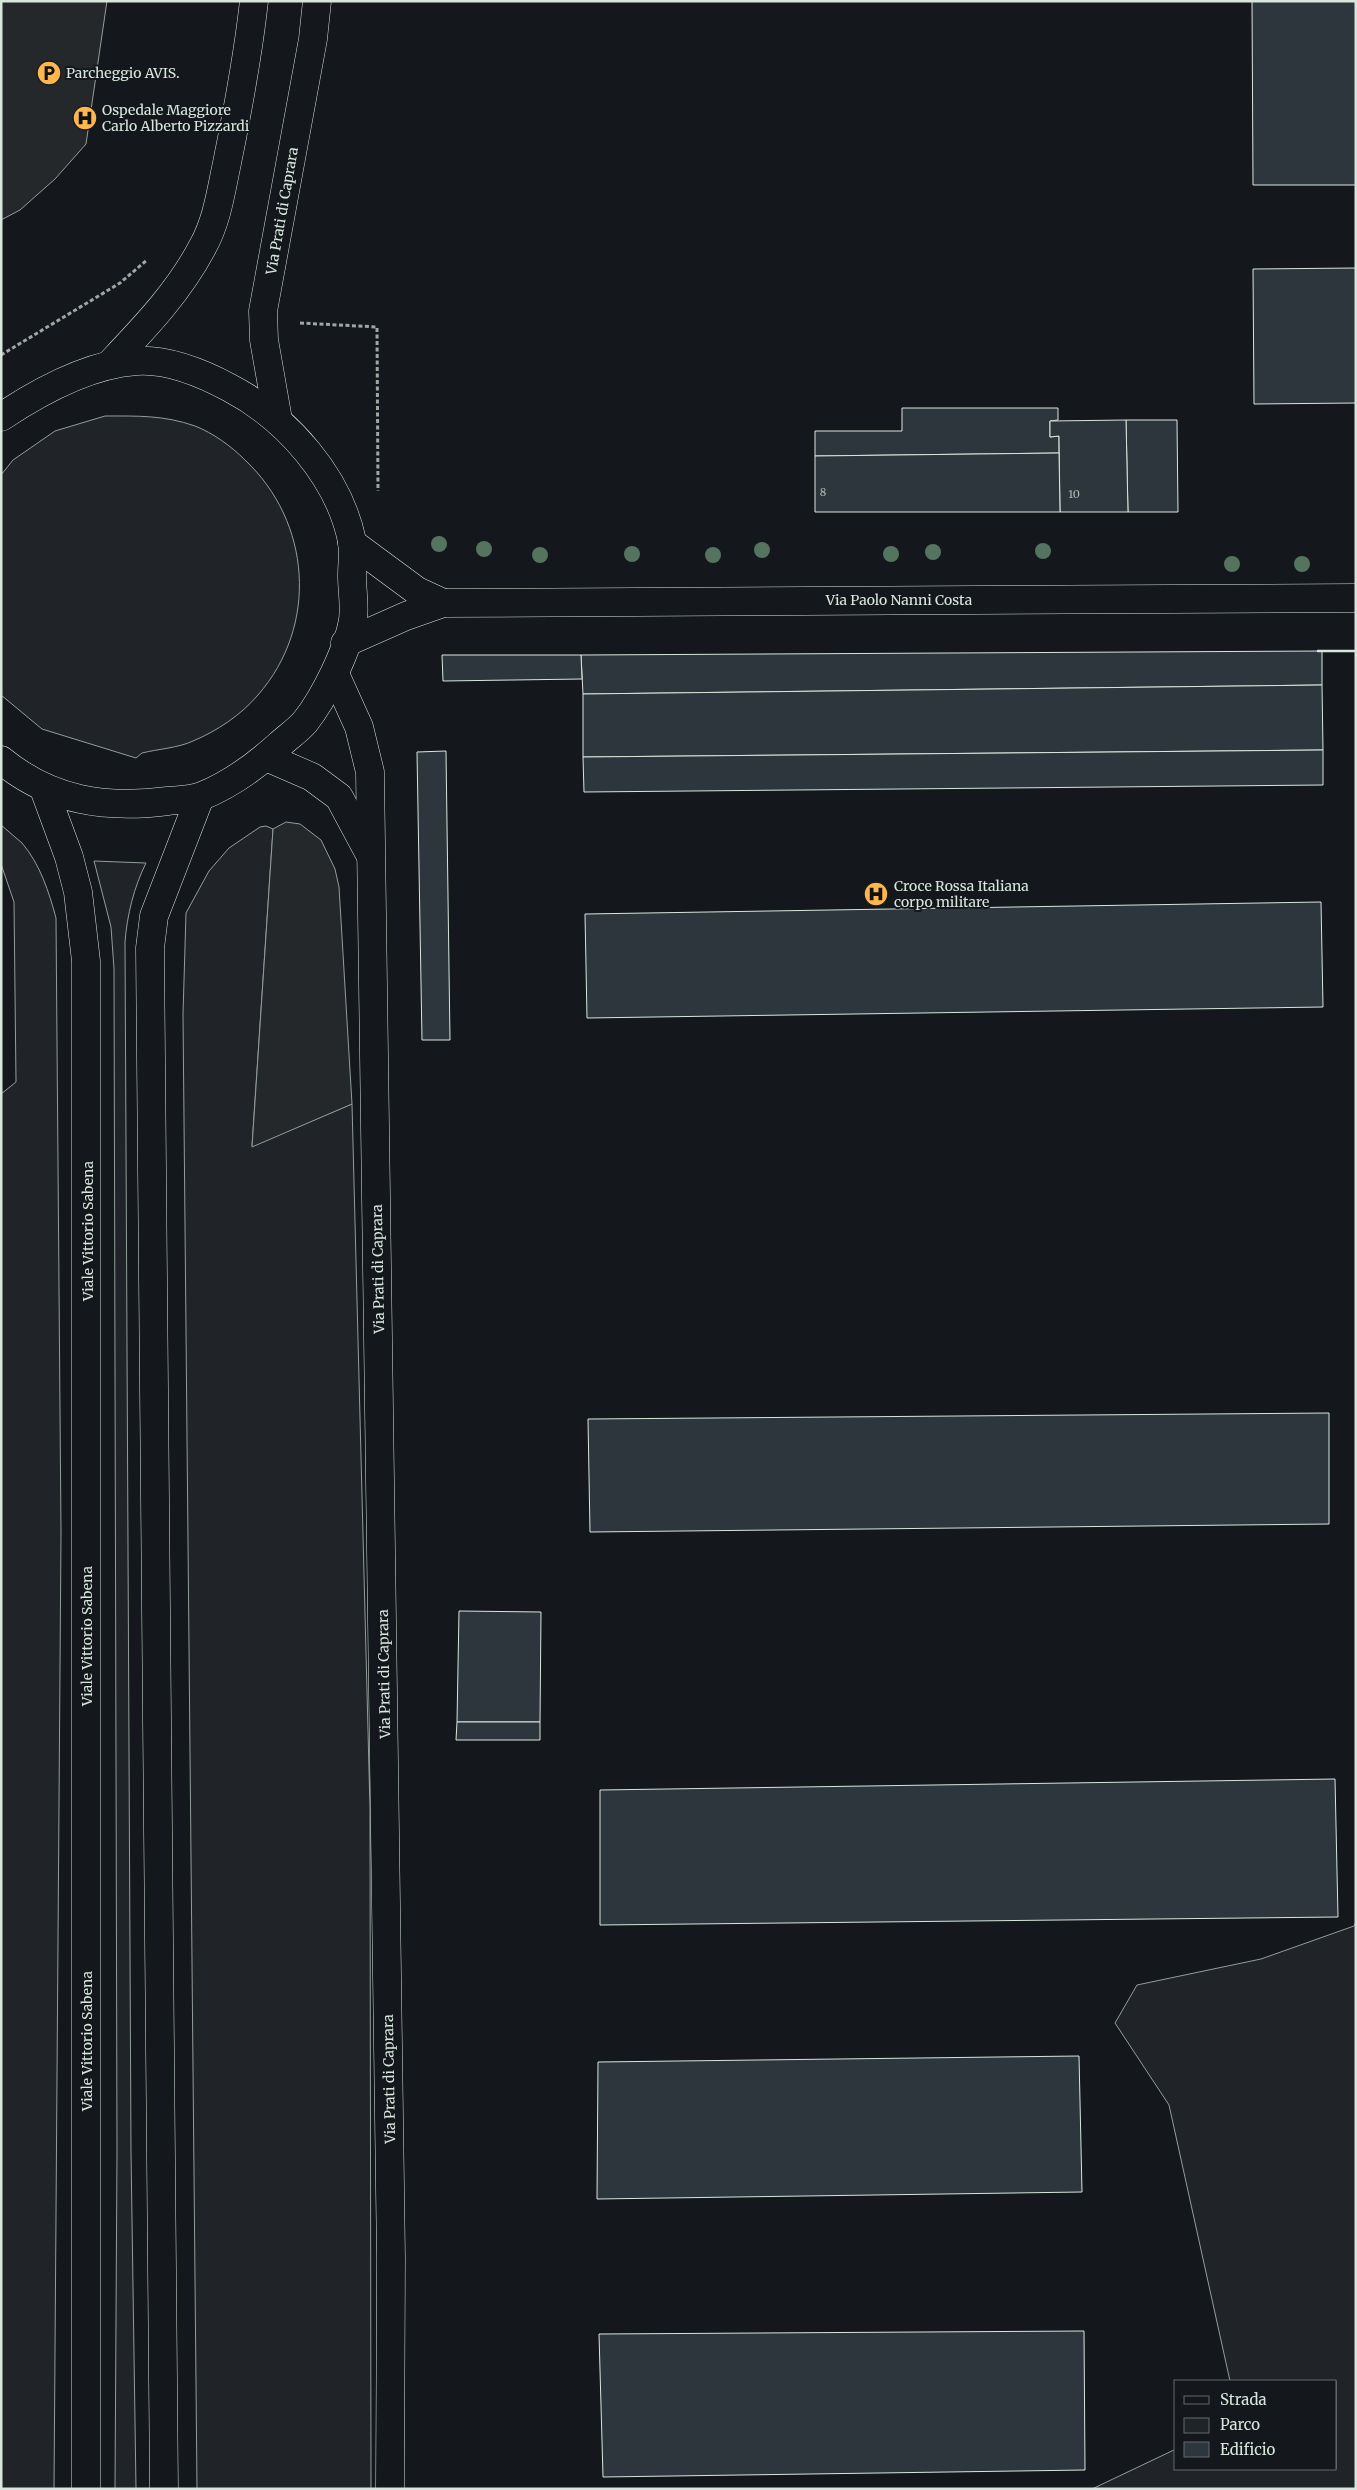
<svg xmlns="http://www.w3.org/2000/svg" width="1357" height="2490" font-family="Merriweather,serif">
  <rect width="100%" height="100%" fill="#14181c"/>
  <g fill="#202428" stroke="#939e99">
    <path d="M105 416C137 416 164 415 195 426 213 433 231 446 245 460 311 522 319 625 258 695 241 715 217 731 193 741 178 748 158 749 142 753L136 758 42 729 1 695V475L13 460 55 431Z"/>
    <path d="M1 825C8 831 15 837 22 843 40 864 49 892 56 918L61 1532 54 2489H1V1094L16 1082 14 902 1 864Z"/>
    <path d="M266 826 273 829 252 1146 352 1104 370 1809 371 2489H197L183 1014 186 913 209 871 229 848 260 827Z"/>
    <path d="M94 861 146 863C134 887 127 915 125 942L131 2152 136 2489H115L117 2151 114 969 111 927Z"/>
    <path d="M1356 1922V2489H1092L1176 2449V2469H1336V2381H1230L1169 2105 1115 2023 1137 1985 1261 1959 1354 1926Z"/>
  </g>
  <g fill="#24282b" stroke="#939e99">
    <path d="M1 1H107L86 144 55 179 20 210 1 220Z"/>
    <path d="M286 822 300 824 321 840 335 869 339 887 352 1104 252 1147 273 829Z"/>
  </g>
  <g fill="#2c363c" stroke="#d8e6dc">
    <path d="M1252 1H1356V185H1253Z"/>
    <path d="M1356 268V403L1254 404 1253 269Z"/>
    <path d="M902 408H1058V420L1050 421V437L1059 436V453L815 456V431H902Z"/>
    <path d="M1126 420H1177L1178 512H1128Z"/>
    <path d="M1126 420 1128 512H1060L1059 436 1050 437V421Z"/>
    <path d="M1059 453 1060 512H815V456Z"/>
    <path d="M1322 651V685L583 694 581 655Z"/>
    <path d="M442 655H581L582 679 443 681Z"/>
    <path d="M1322 685 1323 750 583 757V694Z"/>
    <path d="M1323 750V785L584 792 583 757Z"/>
    <path d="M446 751 450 1040H422L417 752Z"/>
    <path d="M1321 902 1323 1007 587 1018 585 914Z"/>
    <path d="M1329 1413V1524L590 1532 588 1419Z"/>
    <path d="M459 1611 541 1612 540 1722H457Z"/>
    <path d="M457 1722H540V1740H456Z"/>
    <path d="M1335 1779 1338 1917 600 1925V1790Z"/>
    <path d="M1079 2056 1082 2192 597 2199 598 2062Z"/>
    <path d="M1084 2331 1085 2470 603 2477 599 2334Z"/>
  </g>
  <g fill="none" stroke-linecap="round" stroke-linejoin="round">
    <g stroke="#d8e6dc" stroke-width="29">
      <g id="minor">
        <path d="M352 543 417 591 443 603"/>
        <path d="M345 643 406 616 443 603 1356 598"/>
      </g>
    </g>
    <g stroke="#d8e6dc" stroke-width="29">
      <g id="tertiary">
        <path d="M335 674 359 727 370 772 391 2258 390 2489"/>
        <path d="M266 757 312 777 339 797 369 853"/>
      </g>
    </g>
    <g stroke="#d8e6dc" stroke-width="29">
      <g id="primary">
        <path d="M109 365C144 328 179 292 203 246 217 221 221 191 227 163 238 109 248 55 254 1"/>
        <path d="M1 417C40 391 89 364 137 361 169 359 202 373 230 388 287 418 339 477 352 541 354 552 352 564 352 576 352 590 355 605 353 620 348 650 324 698 305 722 298 730 288 737 279 745 257 765 229 785 202 796 192 800 178 800 168 801 105 809 51 801 1 760"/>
        <path d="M278 420 264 340 263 311 313 39 317 1"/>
        <path d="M44 789 69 857 78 892 86 961V2489"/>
        <path d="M164 2489 150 948 154 916 200 797"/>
      </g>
    </g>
    <g stroke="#9da8a2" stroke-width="3" stroke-dasharray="4 2.5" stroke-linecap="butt">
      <path d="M300 323 377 327 378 491"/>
      <path d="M1 355 120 283 147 260"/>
    </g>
    <use href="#minor" stroke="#14181c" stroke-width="28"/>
    <use href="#tertiary" stroke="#14181c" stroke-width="28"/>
    <use href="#primary" stroke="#14181c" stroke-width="28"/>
    <path stroke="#d8e6dc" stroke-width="2.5" d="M1318 651H1356"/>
  </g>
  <g fill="#55745f">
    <circle cx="439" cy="544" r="8"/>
    <circle cx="484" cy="549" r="8"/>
    <circle cx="762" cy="550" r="8"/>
    <circle cx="1043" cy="551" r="8"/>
    <circle cx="933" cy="552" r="8"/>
    <circle cx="632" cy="554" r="8"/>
    <circle cx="891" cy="554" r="8"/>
    <circle cx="540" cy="555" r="8"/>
    <circle cx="713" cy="555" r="8"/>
    <circle cx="1232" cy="564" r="8"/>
    <circle cx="1302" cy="564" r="8"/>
  </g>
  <defs>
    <g id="parking-disc" transform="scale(1.25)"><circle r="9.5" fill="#ffb74d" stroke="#14181c"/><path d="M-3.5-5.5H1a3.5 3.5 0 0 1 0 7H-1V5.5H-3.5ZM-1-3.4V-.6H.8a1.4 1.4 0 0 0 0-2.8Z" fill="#111"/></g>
    <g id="hospital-disc" transform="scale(1.25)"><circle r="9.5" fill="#ffb74d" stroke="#14181c"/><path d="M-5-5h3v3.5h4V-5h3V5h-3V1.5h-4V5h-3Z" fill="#111"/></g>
  </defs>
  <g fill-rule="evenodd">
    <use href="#parking-disc" x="49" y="73"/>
    <use href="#hospital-disc" x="85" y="118"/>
    <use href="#hospital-disc" x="876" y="894"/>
  </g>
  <g text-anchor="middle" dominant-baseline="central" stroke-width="4" stroke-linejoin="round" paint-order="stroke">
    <g font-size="11" fill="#adbab4">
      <text x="823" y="492">8</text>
      <text x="1074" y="494">10</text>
    </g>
    <g font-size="14" fill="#d8e6dc" stroke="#14181c" text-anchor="start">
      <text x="66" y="73">Parcheggio AVIS.</text>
      <text x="102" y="110">Ospedale Maggiore<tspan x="102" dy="16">Carlo Alberto Pizzardi</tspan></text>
      <text x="894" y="886">Croce Rossa Italiana<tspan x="894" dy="16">corpo militare</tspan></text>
    </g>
    <g font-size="14" fill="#d8e6dc" stroke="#14181c">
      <text transform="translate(282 211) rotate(-80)">Via Prati di Caprara</text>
      <text x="899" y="600">Via Paolo Nanni Costa</text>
      <text transform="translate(88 1231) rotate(-90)">Viale Vittorio Sabena</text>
      <text transform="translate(378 1269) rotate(-91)">Via Prati di Caprara</text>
      <text transform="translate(87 1636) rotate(-90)">Viale Vittorio Sabena</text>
      <text transform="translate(384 1674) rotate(-91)">Via Prati di Caprara</text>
      <text transform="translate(87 2041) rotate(-90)">Viale Vittorio Sabena</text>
      <text transform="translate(389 2079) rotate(-91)">Via Prati di Caprara</text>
    </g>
  </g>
  <rect width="1357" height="2490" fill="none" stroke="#d8e6dc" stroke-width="5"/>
  <rect x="1174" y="2380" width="162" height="90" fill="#14181c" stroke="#626a69"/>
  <rect x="1184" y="2396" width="25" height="8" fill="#14181c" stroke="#626a69"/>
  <text x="1220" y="2405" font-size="15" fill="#d8e6dc">Strada</text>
  <rect x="1184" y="2418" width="25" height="15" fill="#202428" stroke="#626a69"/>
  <text x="1220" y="2430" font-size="15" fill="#d8e6dc">Parco</text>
  <rect x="1184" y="2442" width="25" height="15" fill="#2c363c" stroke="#626a69"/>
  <text x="1220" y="2455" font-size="15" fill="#d8e6dc">Edificio</text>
</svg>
